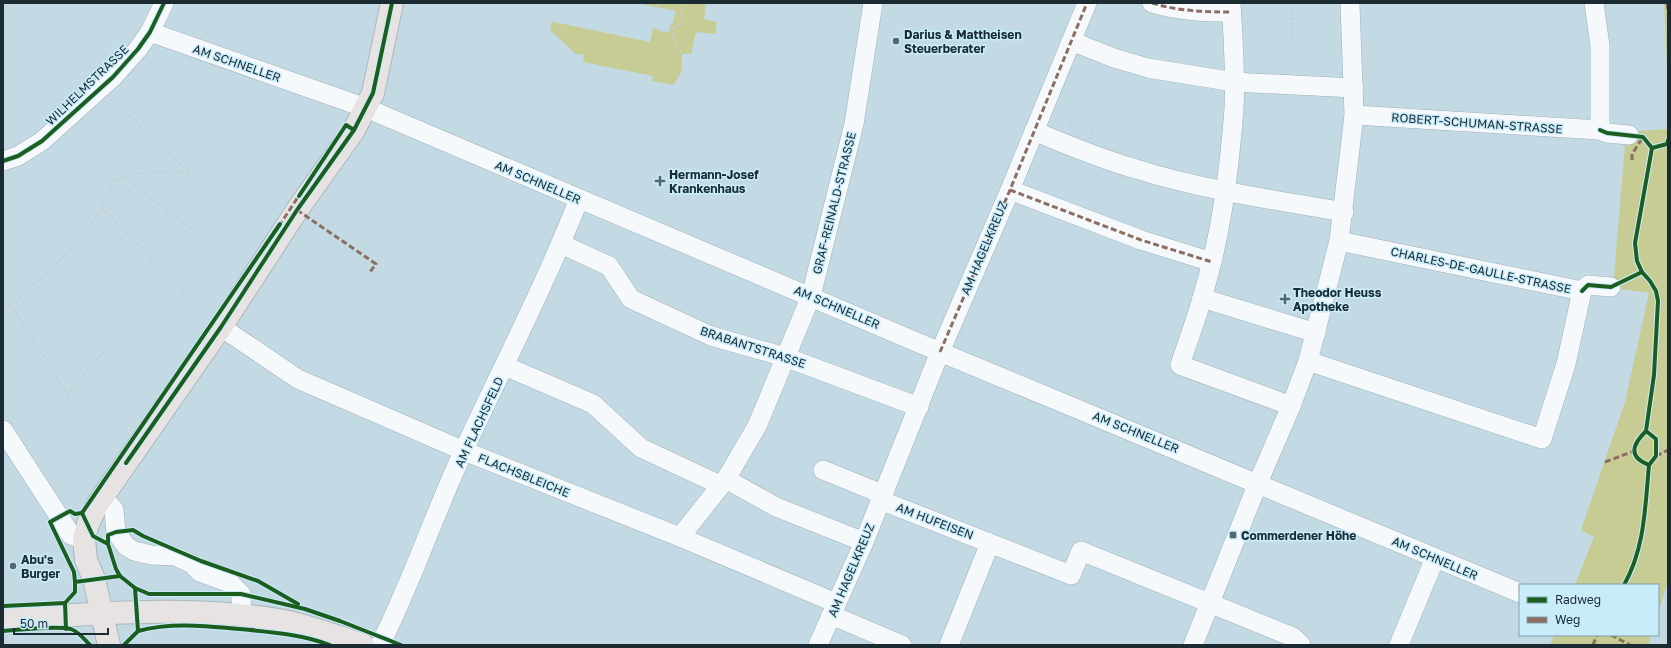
<svg xmlns="http://www.w3.org/2000/svg" width="1671" height="648" font-family="'Golos Text',sans-serif">
  <rect width="100%" height="100%" fill="#c3dae5"/>
  <g fill="#c6cc93">
    <path d="M637 3H706L704 19 717 22 715 34 696 32 691 54H682C682 60 683 68 680 74 678 78 675 80 674 85L652 81 653 76 583 62 584 55 576 54 550 30 552 21 554 22 650 42 653 28 660 30V31L671 33 669 32 671 23H675L673 22 676 11Z"/>
    <path d="M1664 3H1668V581L1658 613V585H1575L1594 537 1581 530 1625 402 1649 293 1613 288 1626 132 1667 129V68Z"/>
    <path d="M1554 635H1651L1648 645H1550Z"/>
  </g>
  <g fill="none" stroke-linecap="round" stroke-linejoin="round">
    <g stroke="#9eb0b8" stroke-width="20">
      <g id="minor">
        <path d="M1152 3C1178 11 1204 12 1232 12"/>
        <path d="M1231 3C1233 38 1236 74 1234 109 1229 173 1221 237 1202 298 1196 321 1187 343 1180 365L1291 406"/>
        <path d="M150 32 366 108 940 352 1520 593"/>
        <path d="M1071 41 1114 58 1148 68 1234 82 1354 88"/>
        <path d="M1354 115 1600 130V46L1594 3"/>
        <path d="M1600 130 1607 133 1629 135"/>
        <path d="M1034 131C1067 145 1101 159 1136 169 1203 190 1274 200 1344 212"/>
        <path d="M3 161 18 156 42 141 113 77 138 49 150 32 164 3"/>
        <path d="M1010 190 1141 240 1212 262"/>
        <path d="M561 244 609 266 631 299 711 336 785 357 919 407"/>
        <path d="M1582 291 1588 285 1611 287"/>
        <path d="M1202 298 1316 333"/>
        <path d="M221 327 298 379 464 451 680 537 836 603"/>
        <path d="M1308 361 1542 439 1566 364 1582 291 1339 241"/>
        <path d="M505 366 593 404 641 448 720 485"/>
        <path d="M3 430 71 535 84 539"/>
        <path d="M823 470 882 494"/>
        <path d="M726 479 776 507 864 542"/>
        <path d="M103 497 114 510 116 532 126 546 134 551 151 555 175 556 192 564 200 572 230 583 241 594 242 616"/>
        <path d="M880 500 1071 575 1081 551 1293 637 1301 645"/>
        <path d="M680 537 726 479 757 426 811 296 854 124 873 3"/>
        <path d="M831 615 902 645"/>
        <path d="M380 645C412 582 434 514 464 450 503 366 545 285 579 199"/>
        <path d="M818 645 864 542 940 352 1010 190 1087 3"/>
        <path d="M949 645 990 543"/>
        <path d="M1193 645 1258 483 1291 406 1308 361 1339 241 1354 115 1350 3"/>
        <path d="M1399 645 1435 558"/>
      </g>
    </g>
    <g stroke="#abb7bd" stroke-width="24">
      <g id="major">
        <path d="M3 619C94 614 188 605 279 620 307 625 336 636 363 645"/>
        <path d="M109 645 94 579 86 560 84 539 88 524 97 505 221 327 297 210 354 130 373 93 392 3"/>
      </g>
    </g>
    <g stroke="#c7ced1" stroke-width="2.5" stroke-dasharray="2 3" stroke-linecap="butt">
      <path d="M1291 3 1293 45"/>
      <path d="M680 53 673 34 674 26 679 27 684 3"/>
      <path d="M110 99 190 172C167 171 146 170 124 177"/>
      <path d="M1070 119 1072 120 1069 127 1071 128"/>
      <path d="M1089 139 1094 125"/>
      <path d="M203 238 124 177 113 181 102 208 209 317"/>
      <path d="M11 305 67 394 106 349"/>
      <path d="M3 310 11 305 56 265 74 245 102 208"/>
    </g>
    <use href="#minor" stroke="#f6f9fb" stroke-width="19"/>
    <use href="#major" stroke="#e6e3e2" stroke-width="22"/>
    <g stroke="#8d6e63" stroke-width="3" stroke-dasharray="6 3" stroke-linecap="butt">
      <path d="M1152 3C1178 11 1204 12 1232 12"/>
      <path d="M1667 3 1668 10"/>
      <path d="M1632 160V154L1643 137"/>
      <path d="M1010 190 1141 240 1212 262"/>
      <path d="M297 210 376 264 370 272"/>
      <path d="M279 226 300 194"/>
      <path d="M940 352 1010 190 1087 3"/>
      <path d="M1656 456 1668 450"/>
      <path d="M1605 462 1634 451"/>
      <path d="M1611 635 1630 645"/>
      <path d="M1593 645 1597 635"/>
    </g>
    <g stroke="#c9ecfb" stroke-width="6">
      <g id="cycleway">
        <path d="M1600 130 1607 133 1643 137 1652 148 1667 144 1668 140"/>
        <path d="M3 161 18 156 42 141 113 77 138 49 150 32 164 3"/>
        <path d="M299 196 346 125 354 130"/>
        <path d="M1582 291 1588 285 1611 287 1642 272"/>
        <path d="M1646 431 1656 439V456L1649 465C1628 457 1632 445 1646 431L1654 375 1658 301 1656 291 1650 281 1642 272 1637 261 1635 243 1652 148"/>
        <path d="M126 463 221 327 297 210 354 130 373 93 392 3"/>
        <path d="M82 513 280 224"/>
        <path d="M108 544V535L116 532 133 530 143 536 201 561 258 581 298 604"/>
        <path d="M75 582 74 572 50 522 70 511 75 514 82 513 93 536 108 544 116 569 120 576"/>
        <path d="M1624 585C1645 548 1645 507 1649 465"/>
        <path d="M135 588 149 594H241L305 609 340 621 401 645"/>
        <path d="M65 603 75 592V582L120 576 135 588 138 631 124 645"/>
        <path d="M3 606 65 603 66 629"/>
        <path d="M3 631C19 630 57 625 71 629 79 632 84 639 90 645"/>
        <path d="M138 631C171 622 206 626 239 629 270 632 301 634 330 645"/>
      </g>
    </g>
    <use href="#cycleway" stroke="#1b5e20" stroke-width="4"/>
  </g>
  <g fill="#556871" stroke="#c9ecfb" stroke-width="1.5">
    <circle cx="896" cy="41" r="4"/>
    <path d="M658 175h4v4h4v4h-4v4h-4v-4h-4v-4h4z"/>
    <path d="M1283 293h4v4h4v4h-4v4h-4v-4h-4v-4h4z"/>
    <rect x="1229" y="531" width="8" height="8" rx="2"/>
    <circle cx="13" cy="566" r="4"/>
  </g>
  <g text-anchor="middle" dominant-baseline="central" stroke-width="3" stroke-linejoin="round" paint-order="stroke">
    <g font-size="12" font-weight="bold" fill="#1a2b32" stroke="#c9ecfb" text-anchor="start">
      <text x="904" y="34">Darius &amp; Mattheisen<tspan x="904" dy="14">Steuerberater</tspan></text>
      <text x="669" y="174">Hermann-Josef<tspan x="669" dy="14">Krankenhaus</tspan></text>
      <text x="1293" y="292">Theodor Heuss<tspan x="1293" dy="14">Apotheke</tspan></text>
      <text x="1241" y="535">Commerdener Höhe</text>
      <text x="21" y="559">Abu's<tspan x="21" dy="14">Burger</tspan></text>
    </g>
    <g font-size="12" fill="#1a2b32" stroke="#c9ecfb">
      <text transform="translate(237 63) rotate(19)">AM SCHNELLER</text>
      <text transform="translate(87 85) rotate(-44)">WILHELMSTRASSE</text>
      <text transform="translate(1477 123) rotate(4)">ROBERT-SCHUMAN-STRASSE</text>
      <text transform="translate(538 182) rotate(23)">AM SCHNELLER</text>
      <text transform="translate(834 203) rotate(-76)">GRAF-REINALD-STRASSE</text>
      <text transform="translate(984 248) rotate(-67)">AM HAGELKREUZ</text>
      <text transform="translate(1481 270) rotate(12)">CHARLES-DE-GAULLE-STRASSE</text>
      <text transform="translate(837 307) rotate(23)">AM SCHNELLER</text>
      <text transform="translate(753 347) rotate(18)">BRABANTSTRASSE</text>
      <text transform="translate(479 422) rotate(-65)">AM FLACHSFELD</text>
      <text transform="translate(1136 432) rotate(22)">AM SCHNELLER</text>
      <text transform="translate(524 475) rotate(22)">FLACHSBLEICHE</text>
      <text transform="translate(935 521) rotate(21)">AM HUFEISEN</text>
      <text transform="translate(1435 558) rotate(23)">AM SCHNELLER</text>
      <text transform="translate(851 570) rotate(-67)">AM HAGELKREUZ</text>
    </g>
  </g>
  <rect width="1671" height="648" fill="none" stroke="#1a2b32" stroke-width="8"/>
  <rect x="1519" y="584" width="140" height="52" fill="#c9ecfb" stroke="#839fab"/>
  <rect x="1527" y="597" width="20" height="6" fill="#1b5e20" stroke="#839fab"/>
  <text x="1555" y="604" font-size="12" fill="#1a2b32">Radweg</text>
  <rect x="1527" y="617" width="20" height="6" fill="#8d6e63" stroke="#839fab"/>
  <text x="1555" y="624" font-size="12" fill="#1a2b32">Weg</text>
  <path d="M14 628v6h94v-6" fill="none" stroke="#1a2b32" stroke-width="2"/>
  <text x="20" y="628" font-size="12" fill="#1a2b32" stroke="#c9ecfb" stroke-width="3" paint-order="stroke">50 m</text>
</svg>
